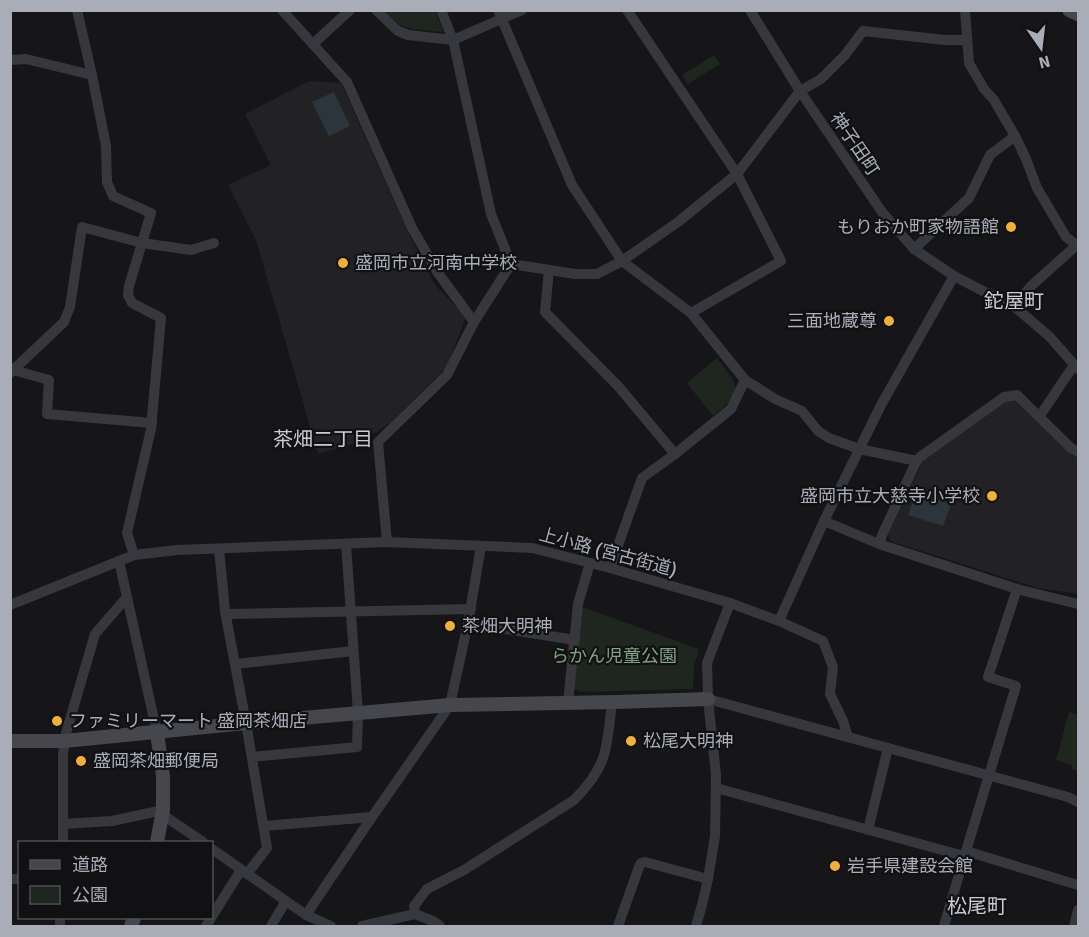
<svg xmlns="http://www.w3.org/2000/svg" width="1089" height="937" font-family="Signika,'Noto Sans JP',sans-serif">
  <rect width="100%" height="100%" fill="#161618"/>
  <g fill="#222225">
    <path d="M309 81 341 83 411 239 435 285 466 317 446 368 390 423 362 441 318 454 256 240 228 185 271 165 245 114Z"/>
    <path d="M1015 399 1069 452 1078 457V594L1038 588 890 541 888 534 924 459 1002 403Z"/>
  </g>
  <g fill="#1e261f">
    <path d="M384 11H435L443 31 441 32 412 29 400 25Z"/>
    <path d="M714 55 720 64 688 84 682 75Z"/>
    <path d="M717 358C738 386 746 390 713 416L687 383Z"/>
    <path d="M582 607 699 649 694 666 693 689 580 692 573 688Z"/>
    <path d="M1069 712 1078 715V771L1072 769V766L1056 760Z"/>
  </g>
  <g fill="#2c353c">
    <path d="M334 92 350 126 329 136 312 102Z"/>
    <path d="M916 492 951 504 943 526 908 515Z"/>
  </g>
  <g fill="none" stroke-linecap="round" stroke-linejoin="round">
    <g stroke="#37383d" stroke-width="10">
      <path d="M77 10 92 75 106 146 107 182 113 196 151 213 129 286 128 295 132 303 161 318 151 429 127 533 134 555"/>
      <path d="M282 10 347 82 412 228 438 273 474 322"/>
      <path d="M376 10 398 31 408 35 453 40 522 10"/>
      <path d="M441 10 453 40 491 214 511 264"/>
      <path d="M498 10 572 185 622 261 691 313 745 380 731 409 675 454 642 478 610 568"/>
      <path d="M627 10 737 174 781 261 691 313"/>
      <path d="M750 10 800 91 882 212 914 249 954 276 1016 308 1049 336 1078 369"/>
      <path d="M965 10 969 63 984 89 994 100 1015 136 1026 159 1037 188 1066 237 1077 245"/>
      <path d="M313 44 350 10"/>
      <path d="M10 60 26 59 92 75"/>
      <path d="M914 249 969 198 990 155 1015 136"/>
      <path d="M511 264 575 274H597L622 261 678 222 737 174 800 91 821 79 845 55 863 31 945 40H966"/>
      <path d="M549 270 545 312 618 386 675 454"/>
      <path d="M1014 307 1030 287 1078 244"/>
      <path d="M13 370 49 380 47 414 152 423"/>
      <path d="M10 373 64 322 70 307 82 227 142 243 191 250 214 243"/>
      <path d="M745 380 775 399 802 411 818 431 829 438 859 449 917 461"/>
      <path d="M1039 417 1074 365"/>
      <path d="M824 521 879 544 1017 589 1078 604"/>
      <path d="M387 542 378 442 447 375 474 322 511 264"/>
      <path d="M879 544 883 533 916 462 920 457 1004 397 1017 395 1071 448 1078 452"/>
      <path d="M219 549 225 611 246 723 267 848 247 874"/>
      <path d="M119 561 157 733"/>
      <path d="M10 605 134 555 177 550 387 542 532 548 610 568 730 603 779 621 823 641 833 667 830 694 843 721 848 737"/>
      <path d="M226 614 471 609"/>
      <path d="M779 621 824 521 881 405 954 276"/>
      <path d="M468 623 575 640"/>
      <path d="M236 664 353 651"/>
      <path d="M708 699 1068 797 1078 802"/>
      <path d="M568 703 578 604 590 563"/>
      <path d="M252 757 357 747 358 713 346 544"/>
      <path d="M716 788 964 856"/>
      <path d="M163 815 203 842"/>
      <path d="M63 824 112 821 163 810"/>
      <path d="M264 826 372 817"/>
      <path d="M868 830 888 748"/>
      <path d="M63 842V754L66 733 95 634 127 597"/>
      <path d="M212 849 306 915 331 926"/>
      <path d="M966 851 1078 885"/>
      <path d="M10 879H20"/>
      <path d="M306 915 372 817 450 705 468 623 481 546"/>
      <path d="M60 926V918"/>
      <path d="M206 926 241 870"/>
      <path d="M271 926 286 901"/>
      <path d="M362 926 415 914"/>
      <path d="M440 926 433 921 415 914 414 906 427 889 464 870 574 800C588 786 601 770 605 751 609 735 610 718 612 702"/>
      <path d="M618 926 639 867 641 863 645 862 708 879"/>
      <path d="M696 926 702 905 708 879 715 836 716 775 708 699 707 663 730 603"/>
      <path d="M944 926 966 851 1016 686 988 677 1017 589"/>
      <path d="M1074 926 1078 910"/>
    </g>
    <g stroke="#45474d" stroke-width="14">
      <path d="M1069 10 1078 14"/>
      <path d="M10 741H64L246 723 450 705 615 702 708 699"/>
      <path d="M157 842 163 810V776L157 733"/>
      <path d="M131 926 134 918"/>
    </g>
  </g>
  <g fill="#f2b134" stroke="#111113" stroke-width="2">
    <circle cx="1011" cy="227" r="6"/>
    <circle cx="343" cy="263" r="6"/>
    <circle cx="889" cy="321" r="6"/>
    <circle cx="992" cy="496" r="6"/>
    <circle cx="450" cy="626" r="6"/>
    <circle cx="57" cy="721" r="6"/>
    <circle cx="631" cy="741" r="6"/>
    <circle cx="81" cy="761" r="6"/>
    <circle cx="835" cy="866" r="6"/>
  </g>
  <g text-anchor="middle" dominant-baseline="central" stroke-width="4.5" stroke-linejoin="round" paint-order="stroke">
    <g font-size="18" fill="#a8adb8" stroke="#111113">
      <text transform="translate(855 144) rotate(56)">神子田町</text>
      <text transform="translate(608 552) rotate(15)">上小路 (宮古街道)</text>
    </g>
    <g font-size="18" fill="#a8adb8" stroke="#111113" text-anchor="start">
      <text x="999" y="227" text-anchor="end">もりおか町家物語館</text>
      <text x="355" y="263">盛岡市立河南中学校</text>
      <text x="877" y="321" text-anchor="end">三面地蔵尊</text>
      <text x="980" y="496" text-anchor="end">盛岡市立大慈寺小学校</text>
      <text x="462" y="626">茶畑大明神</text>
      <text x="69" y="721">ファミリーマート 盛岡茶畑店</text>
      <text x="643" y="741">松尾大明神</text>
      <text x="93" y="761">盛岡茶畑郵便局</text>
      <text x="847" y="866">岩手県建設会館</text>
    </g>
    <g font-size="18" fill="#7fa381" stroke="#111113">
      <text x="614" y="656">らかん児童公園</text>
    </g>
    <g font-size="20" fill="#c9ccd4" stroke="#111113">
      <text x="1014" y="301">鉈屋町</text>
      <text x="323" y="439">茶畑二丁目</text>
      <text x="977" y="906">松尾町</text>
    </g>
  </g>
  <rect width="1089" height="937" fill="none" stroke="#a8adb8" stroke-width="24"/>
  <rect x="18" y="841" width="195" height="78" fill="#111113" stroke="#4d4f55" stroke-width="1.5"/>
  <rect x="30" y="860" width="30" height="9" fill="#45474d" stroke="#4d4f55" stroke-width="1.5"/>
  <text x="72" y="871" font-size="18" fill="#a8adb8">道路</text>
  <rect x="30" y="886" width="30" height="18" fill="#1e261f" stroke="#4d4f55" stroke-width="1.5"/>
  <text x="72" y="901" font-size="18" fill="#a8adb8">公園</text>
  <g transform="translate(1041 48) rotate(166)" stroke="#111113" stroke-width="4.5" paint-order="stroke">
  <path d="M0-4.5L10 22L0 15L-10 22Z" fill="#a8adb8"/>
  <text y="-9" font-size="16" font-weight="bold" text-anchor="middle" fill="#a8adb8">N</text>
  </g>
</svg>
